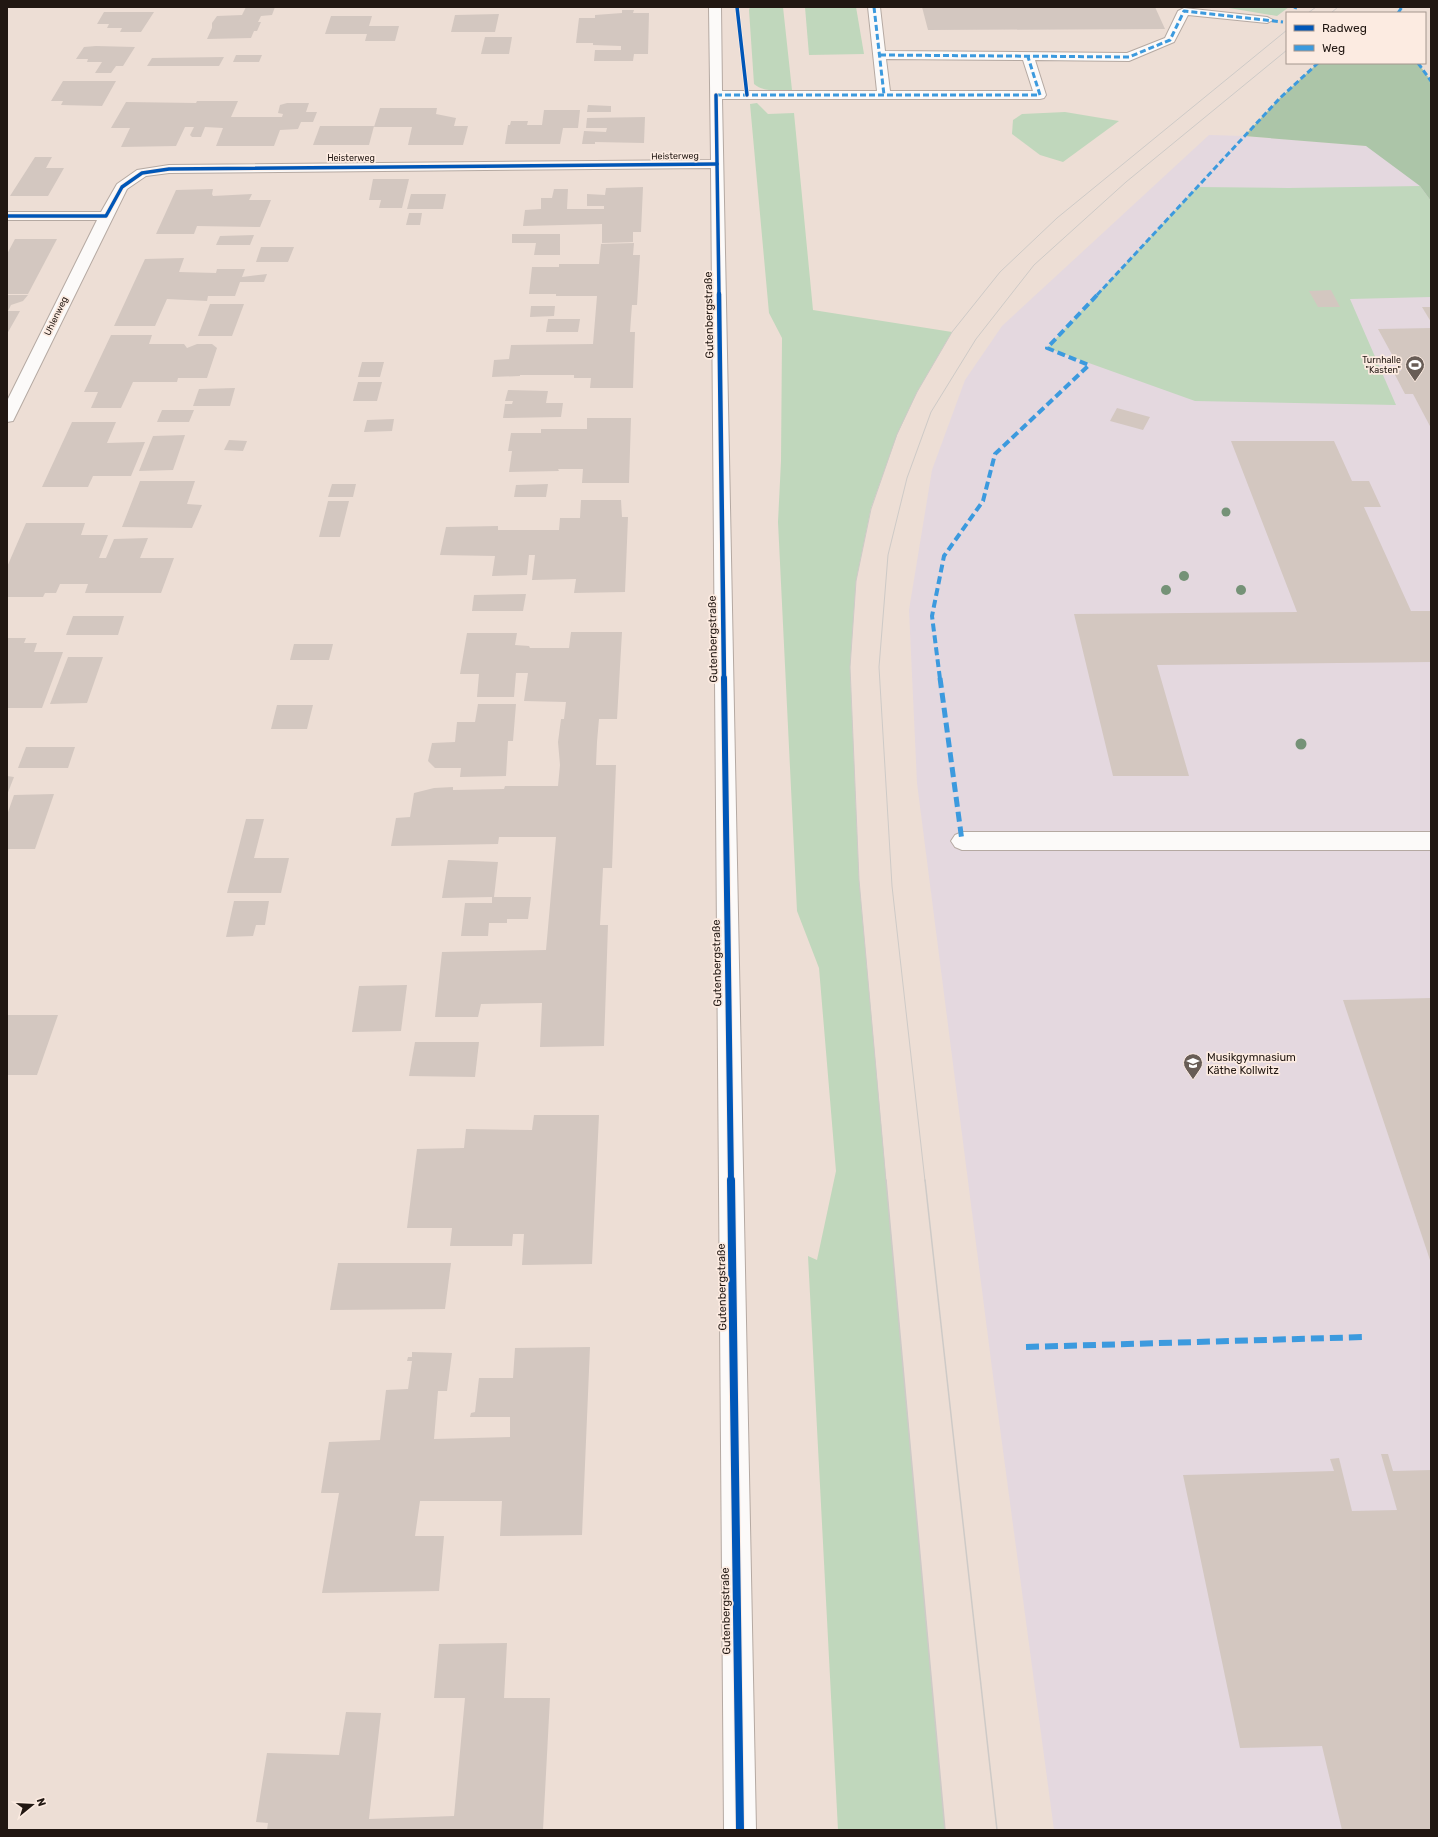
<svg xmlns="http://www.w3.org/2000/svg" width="1438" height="1837" font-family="Rubik,sans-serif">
  <rect width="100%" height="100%" fill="#edded5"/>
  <path fill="#e4d8df" d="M1209 135 1244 136 1431 151V1830H1054L993 1376 917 783 909 610 932 470 965 380 1002 326Z"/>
  <g fill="#c0d7bc">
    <path d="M750 7H783L792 90C779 90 765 93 754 84L749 10Z"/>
    <path d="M805 7H856L864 54 809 55Z"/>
    <path d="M1223 7H1289L1277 16Z"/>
    <path d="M757 103 768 114 794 113 813 310 952 332 917 392 897 435 871 508 856 581 850 667 859 880 945 1830H838L808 1256 817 1260 836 1171 819 968 797 911 778 522 781 461 782 338 769 313 750 104Z"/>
    <path d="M1065 112 1119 121 1063 162 1040 155 1012 134 1013 120 1022 114Z"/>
    <path d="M1420 186 1431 201V297L1350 299 1396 405 1195 401 1047 348 1197 187 1288 188Z"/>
  </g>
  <path fill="#acc5a8" d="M1318 63H1418L1431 81V201L1420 186 1366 146 1244 136 1280 98Z"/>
  <g fill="#d3c7c0">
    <path d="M246 7H275L272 15 261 16 258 22H261L257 31H254L251 38 207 39 212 28V23L217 16 242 15Z"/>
    <path d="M922 7H1155L1165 29 928 30Z"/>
    <path d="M622 10H634L633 13H649L648 54H634L633 61H594L595 50H621V46L593 45V43H576L579 18H595V15L622 13Z"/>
    <path d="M104 12H154L141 32H120L122 28H107L109 24H97Z"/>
    <path d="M499 14 495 32H451L455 15Z"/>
    <path d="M331 16H372L369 26H399L395 41H365L367 34H325Z"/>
    <path d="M485 37H512L509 54H481Z"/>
    <path d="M84 47 96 46 135 47 123 66H116L111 73H95L102 62H87L88 59H76Z"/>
    <path d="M236 55H262L259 62H233Z"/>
    <path d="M224 57 219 66H147L152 58Z"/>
    <path d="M63 81H116L102 106 61 105 63 101H51Z"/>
    <path d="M197 101H238L231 117H282L283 114 278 113 280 105 287 103H309L306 112H317L313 122H301L298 129 280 130 274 146H216L223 128 205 127 201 137H192L190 135 194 127H185L176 146 121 147 130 128H111L126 102 196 103Z"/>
    <path d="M588 105 611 106V112H587Z"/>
    <path d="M380 108H437L436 114 456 118 454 126H468L463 145H408L412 127H374Z"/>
    <path d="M544 110H580L578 128H563L560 144H505L508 125H510L511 121H528L527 125H542Z"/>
    <path d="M645 117 644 143 595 142V144H582L584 131 606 132 607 128H586L587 118Z"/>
    <path d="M320 126H374L369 145H313Z"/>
    <path d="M35 157H52L46 168H64L48 196H10Z"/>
    <path d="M373 179H409L402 208H379L381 200H369Z"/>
    <path d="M643 187 641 232H633V242L602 243V224L523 226 525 210 541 209V198H552L554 189H568L567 209H604V206H587V194L605 195 606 188Z"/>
    <path d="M213 189 212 194 213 196 252 194 249 200H271L260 227 197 226 194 234H156L176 190Z"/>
    <path d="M411 194H446L443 209H407Z"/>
    <path d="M409 213H422L420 225H406Z"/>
    <path d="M512 234H560V255H534L536 243H512Z"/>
    <path d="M254 235 250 245H216L220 236Z"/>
    <path d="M15 239H57L28 294H7V254Z"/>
    <path d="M634 243 633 255H640L637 305H632L631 318 630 332H635L633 388H590L591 378H574V375H520V376L492 377 494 360 509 359 511 345 593 344 597 296H556V294H529L532 267H559V264H599L601 244Z"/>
    <path d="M261 247H294L288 262H256Z"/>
    <path d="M184 258 179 272 216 273 217 269H245L242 277 267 274 264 282H240L235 296H208L207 301 167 299 155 326H114L145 259Z"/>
    <path d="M1331 290 1340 307H1318L1309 291Z"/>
    <path d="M7 295H28L23 301 11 305 8 311H20L7 334Z"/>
    <path d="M210 304H244L232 336H198Z"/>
    <path d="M531 306H555L554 316 530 317Z"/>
    <path d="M1422 307H1431V322Z"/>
    <path d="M548 319H580L578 332H546Z"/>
    <path d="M1431 328V428L1413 394H1405L1393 371H1401L1378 329Z"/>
    <path d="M111 335H152L149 344H184L187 348 197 344H212L217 348 207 378H178L177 382H133L121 408H91L98 392H84Z"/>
    <path d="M362 362H384L380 377H358Z"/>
    <path d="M358 382H382L377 401H353Z"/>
    <path d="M235 388 230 406H193L199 389Z"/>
    <path d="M508 390 548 391 546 403H563L561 417 503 418 505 404H512L513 401H505Z"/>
    <path d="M1117 408 1150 417 1143 430 1110 421Z"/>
    <path d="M162 410H194L189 422H157Z"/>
    <path d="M587 418H631L629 483H582L583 469H558L559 471 509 472 512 451H508L511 433H541V429H587Z"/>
    <path d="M394 419 392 431 364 432 367 420Z"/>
    <path d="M72 422H116L107 443 145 442 131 476H93L88 487H42Z"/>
    <path d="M185 435 173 470 139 471 153 436Z"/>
    <path d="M229 440 247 441 243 451 224 450Z"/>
    <path d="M1231 441H1334L1352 481H1369L1381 507H1364L1411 611H1431V662L1157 665 1189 776H1113L1074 614 1297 612Z"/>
    <path d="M140 481H195L187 504 202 505 192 528 122 527Z"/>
    <path d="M332 484H356L353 497H328Z"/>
    <path d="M548 484 546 497H514L516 485Z"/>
    <path d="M581 500H621L622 517H628L625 592 574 593 576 579 532 580 535 555H529L527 575 492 576 495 556 440 555 446 527 498 526V530H559L560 518H580Z"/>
    <path d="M328 501H349L340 537H319Z"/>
    <path d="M26 523H85L81 535H108L99 558H106L114 539 148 538 140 558H174L161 593H85L88 584H60L56 593H45L43 597H7V567Z"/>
    <path d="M526 594 523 611H472L474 595Z"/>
    <path d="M73 616H124L118 635H66Z"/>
    <path d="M571 632H622L617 719H599L597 742 596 765H616L612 868H603L600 925H608L604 1046 540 1047 542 1003 481 1004 478 1017H435L442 952 546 950 556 837H499L498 844 391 846 396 818 410 817 414 793 434 788 453 787V790L504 789 505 786H558L560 765 558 742 561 719H564L566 702 524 701 528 673H516L514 697H477L479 674H460L467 633H517L515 645 529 646 530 648H569Z"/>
    <path d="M7 638H26L24 643H37L34 652H63L42 708H7Z"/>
    <path d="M294 644H333L329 660H290Z"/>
    <path d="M68 657H103L87 703 50 704Z"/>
    <path d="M478 704H516L513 741H508L506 776 460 777 461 768H435L428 761 432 743 455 742 457 722H475Z"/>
    <path d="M277 705H313L307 729H271Z"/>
    <path d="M26 747H75L68 768H18Z"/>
    <path d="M7 776 14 777 7 795Z"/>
    <path d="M54 794 35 849H7V815L14 795Z"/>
    <path d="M246 819H264L254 858H289L281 893H227Z"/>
    <path d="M448 860 498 862 494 897H531L528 919H507V923H489L488 936H461L465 903H492V897L442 898Z"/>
    <path d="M234 901H269L265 925H256L253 936 226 937Z"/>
    <path d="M407 985 401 1031 352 1032 359 986Z"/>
    <path d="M1431 998V1263L1343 1000Z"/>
    <path d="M7 1015H58L37 1075H7Z"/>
    <path d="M415 1042H479L475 1077 409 1076Z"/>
    <path d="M534 1115H599L592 1264 522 1265 524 1234H513L512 1246H450L452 1228H407L417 1149 464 1148 466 1129 532 1130Z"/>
    <path d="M338 1263H451L445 1309 330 1310Z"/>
    <path d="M590 1347 582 1535 500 1536 502 1501H420L415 1536H444L439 1591 322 1593 339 1493H321L329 1442 380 1440 386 1390 408 1389 412 1361H407L408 1357H412V1352L452 1353 447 1391H438L434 1439 510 1437V1417H470L471 1413 475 1412 479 1378H513L515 1348Z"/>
    <path d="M1381 1454H1388L1393 1471 1431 1470V1830H1342L1322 1746 1240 1748 1183 1475 1334 1471 1330 1459 1339 1458 1352 1511 1397 1510Z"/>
    <path d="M507 1643 504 1698H550L543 1830H267L268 1823 256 1822 267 1753 339 1755 346 1712 381 1713 369 1819 454 1816 465 1698H434L439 1644Z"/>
  </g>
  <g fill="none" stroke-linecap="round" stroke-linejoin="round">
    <g stroke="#b5a9a2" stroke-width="2">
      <g id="minor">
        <path d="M709 7H721L722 91H877L868 7H880L885 51 1127 53 1165 38 1178 11 1184 8 1267 17 1273 20 1267 23 1188 15 1174 42 1129 61 1035 60 1046 95 1044 98 1040 99H722L756 1830H724L711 168 169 173 146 176 127 189 15 417 13 421 7 422V401L97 220H7V212H101L117 184 137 170 169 165 711 160ZM886 59 1023 60 1033 91H890Z"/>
        <path d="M962 832H1431V850H962L955 847 951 841 955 835Z"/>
      </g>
    </g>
    <use href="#minor" fill="#fcfaf9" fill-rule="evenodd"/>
    <g stroke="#cecac7" stroke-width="1">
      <path d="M1308 13 1316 7"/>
      <path d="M1331 13 1338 7"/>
      <path d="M886 1181 859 880 850 667 856 581 871 509 897 434 917 392 952 332 1000 272 1057 218 1287 30"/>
      <path d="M925 1181 892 886 879 667 888 555 907 478 931 412 976 339 1034 265 1126 182 1287 50"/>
    </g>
    <g stroke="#cecac7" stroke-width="1.5">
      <path d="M886 1180 945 1830"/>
      <path d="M925 1180 997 1830"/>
    </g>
    <g stroke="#3c9ade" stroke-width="3" stroke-dasharray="6 3" stroke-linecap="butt">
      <path d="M874 7 884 95"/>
      <path d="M1294 7 1297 8"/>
      <path d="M1398 13 1402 7"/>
      <path d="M880 55 1129 57 1170 40 1184 11 1283 22"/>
      <path d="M1418 63 1431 81"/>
      <path d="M716 95H1040L1028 57"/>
      <path d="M1097 295 1280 98 1318 63"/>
    </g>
    <path stroke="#3c9ade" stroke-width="4" stroke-dasharray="8 4" stroke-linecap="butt" d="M940 679 932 616 944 556 983 501 995 454 1089 365 1047 348 1098 294"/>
    <path stroke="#3c9ade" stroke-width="5" stroke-dasharray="10 5" stroke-linecap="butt" d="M940 678 962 841"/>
    <path stroke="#3c9ade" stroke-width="6" stroke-dasharray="13 6" stroke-linecap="butt" d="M1026 1347 1366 1337"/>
    <g stroke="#fcebe1" stroke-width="5">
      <g id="cycleway-far3">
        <path d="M737 7 747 95"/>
        <path d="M716 95 719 295"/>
        <path d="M7 216H106L122 187 142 173 169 169 717 164"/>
      </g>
    </g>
    <g stroke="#fcebe1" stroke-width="6">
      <path id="cycleway-far2" d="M719 294 724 679"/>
    </g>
    <g stroke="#fcebe1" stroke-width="8">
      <path id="cycleway-far1" d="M724 678 731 1181"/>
    </g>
    <g stroke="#fcebe1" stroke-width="10">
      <path id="cycleway" d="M731 1180 740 1830"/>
    </g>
    <use href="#cycleway-far3" stroke="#0057b8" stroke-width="3.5"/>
    <use href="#cycleway-far2" stroke="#0057b8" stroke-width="4.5"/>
    <use href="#cycleway-far1" stroke="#0057b8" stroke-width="6"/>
    <use href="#cycleway" stroke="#0057b8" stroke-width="8"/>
  </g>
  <g fill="#759277">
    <circle cx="1226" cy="512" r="4.5"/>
    <circle cx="1184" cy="576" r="5"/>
    <circle cx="1166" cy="590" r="5"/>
    <circle cx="1241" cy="590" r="5"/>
    <circle cx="1301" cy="744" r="5.5"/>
  </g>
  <defs>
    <g id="stadium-pin" transform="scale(1)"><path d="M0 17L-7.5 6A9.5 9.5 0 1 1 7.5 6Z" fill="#685d56" stroke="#fcebe1"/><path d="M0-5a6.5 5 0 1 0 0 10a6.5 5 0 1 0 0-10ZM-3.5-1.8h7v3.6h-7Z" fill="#fff"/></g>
    <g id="school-pin" transform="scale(1)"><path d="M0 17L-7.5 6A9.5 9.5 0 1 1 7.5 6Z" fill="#685d56" stroke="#fcebe1"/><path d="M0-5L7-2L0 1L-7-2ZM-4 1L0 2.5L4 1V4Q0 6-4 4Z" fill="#fff"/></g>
  </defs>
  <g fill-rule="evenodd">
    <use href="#stadium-pin" x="1415" y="365"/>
    <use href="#school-pin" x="1193" y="1063"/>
  </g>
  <g text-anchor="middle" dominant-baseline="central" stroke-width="3.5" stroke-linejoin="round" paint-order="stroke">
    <g font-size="9" fill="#211712" stroke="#fcebe1">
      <text transform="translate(675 156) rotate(-1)">Heisterweg</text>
      <text x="351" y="158">Heisterweg</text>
      <text transform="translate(56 316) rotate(-64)">Uhlenweg</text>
    </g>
    <g font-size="9" fill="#211712" stroke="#fcebe1" text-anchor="end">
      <text x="1401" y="360">Turnhalle<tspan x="1401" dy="10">"Kasten"</tspan></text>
    </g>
    <g font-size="11" fill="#211712" stroke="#fcebe1">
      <text transform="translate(709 315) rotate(-91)">Gutenbergstraße</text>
      <text transform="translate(713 639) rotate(-91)">Gutenbergstraße</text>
      <text transform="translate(717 963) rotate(-91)">Gutenbergstraße</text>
      <text transform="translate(722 1287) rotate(-91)">Gutenbergstraße</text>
      <text transform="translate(726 1611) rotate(-91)">Gutenbergstraße</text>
    </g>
    <g font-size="11" fill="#211712" stroke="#fcebe1" text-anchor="start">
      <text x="1207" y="1057">Musikgymnasium<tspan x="1207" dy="13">Käthe Kollwitz</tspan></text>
    </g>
  </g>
  <rect width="1438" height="1837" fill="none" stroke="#211712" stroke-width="16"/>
  <rect x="1286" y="12" width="140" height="52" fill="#fcebe1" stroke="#a4968e"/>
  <rect x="1294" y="25" width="20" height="6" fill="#0057b8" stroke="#a4968e"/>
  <text x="1322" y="32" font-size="12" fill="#211712">Radweg</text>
  <rect x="1294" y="45" width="20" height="6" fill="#3c9ade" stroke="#a4968e"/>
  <text x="1322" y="52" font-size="12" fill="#211712">Weg</text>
  <g transform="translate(32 1805) rotate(72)" stroke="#fcebe1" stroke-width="3" paint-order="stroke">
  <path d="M0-3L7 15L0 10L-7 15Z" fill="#211712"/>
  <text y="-6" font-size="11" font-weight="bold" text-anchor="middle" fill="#211712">N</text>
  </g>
</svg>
